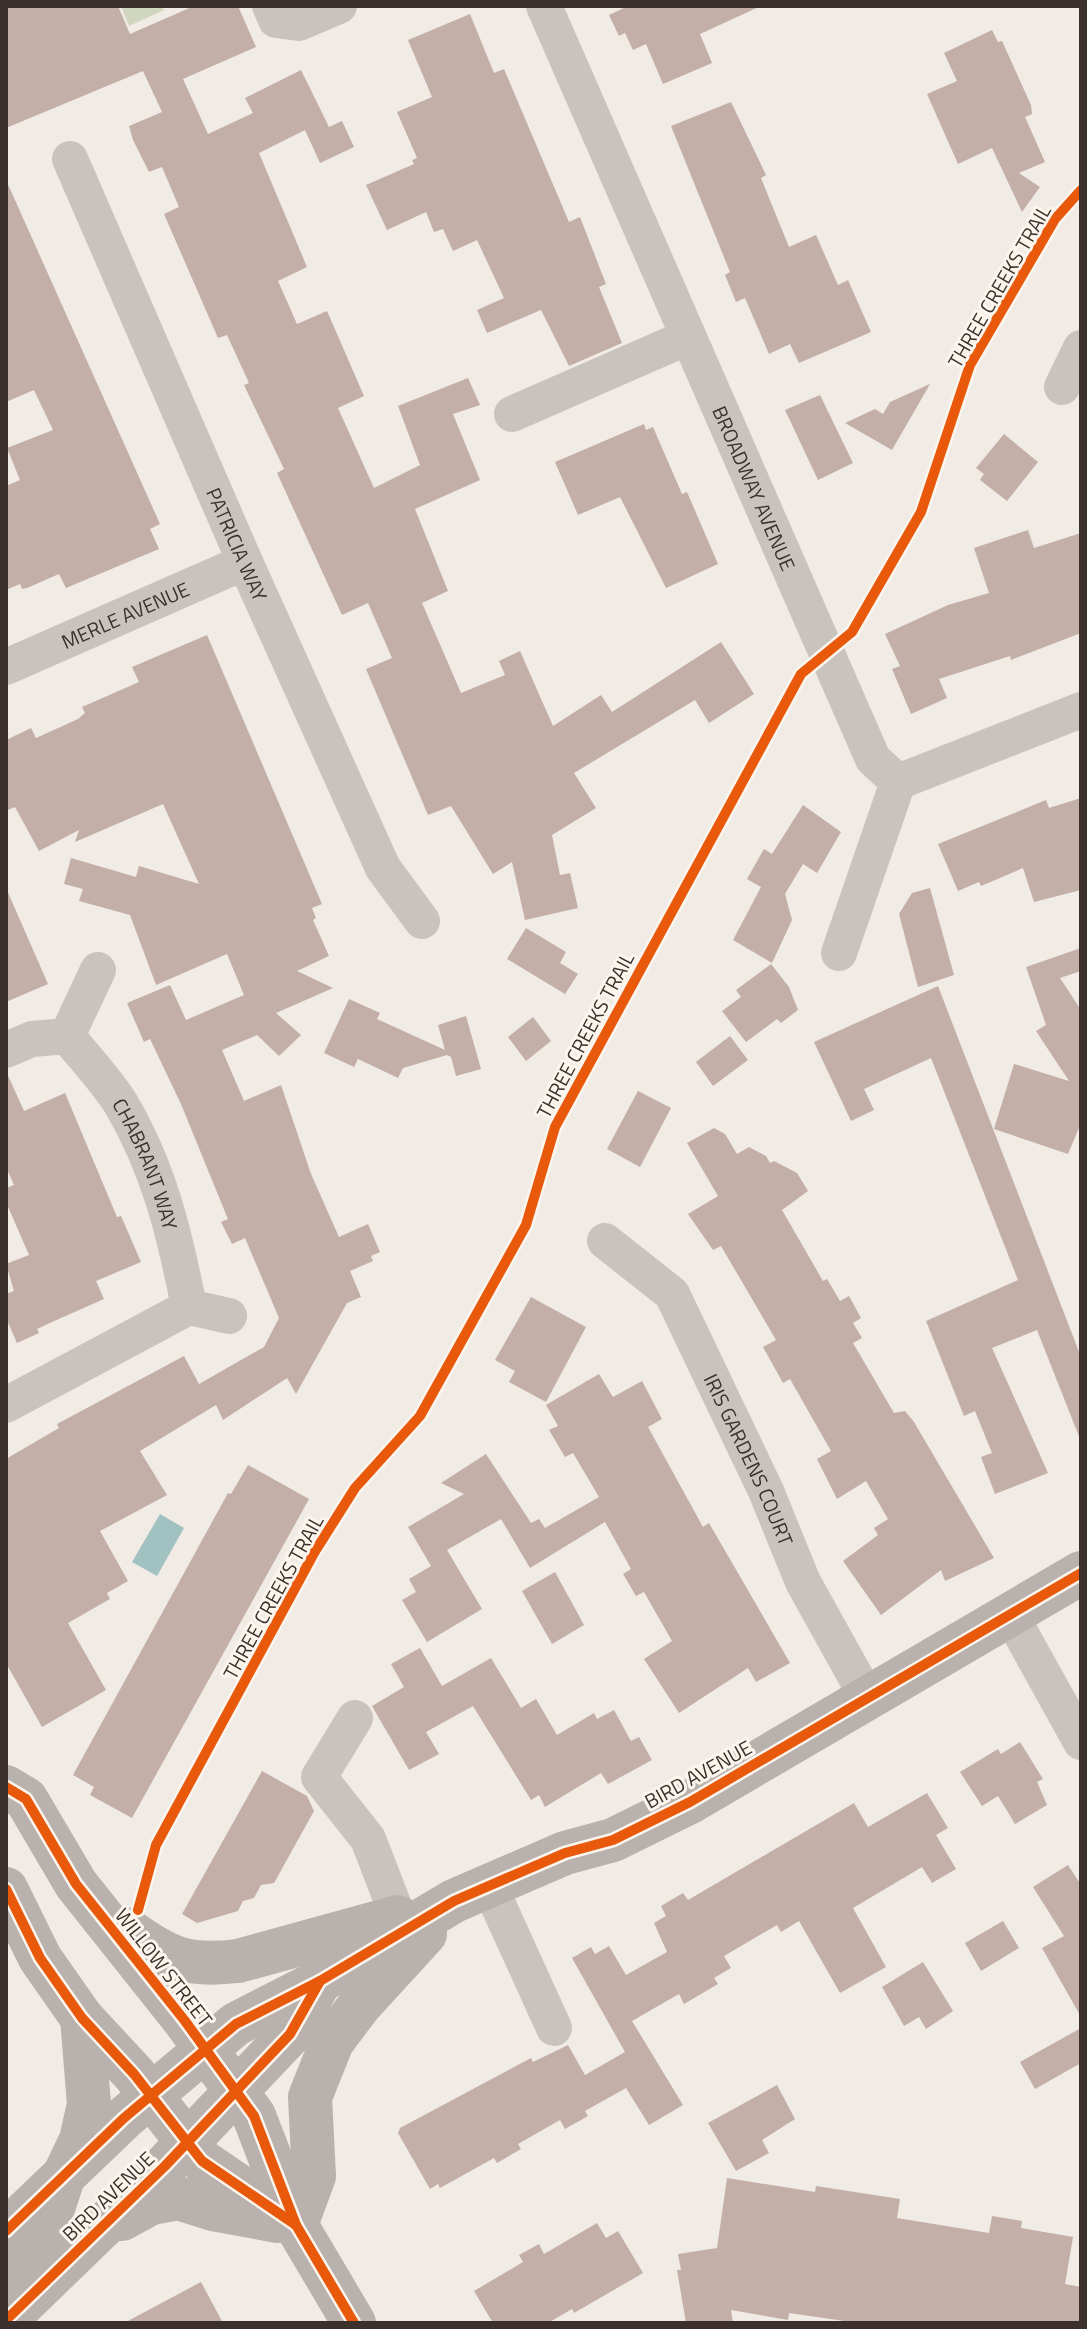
<svg xmlns="http://www.w3.org/2000/svg" width="1087" height="2329" font-family="'Titillium Web',sans-serif">
  <rect width="100%" height="100%" fill="#f0ebe5"/>
  <path fill="#d1d6bf" d="M121 6H162L164 10 129 26Z"/>
  <path fill="#a1c2c1" d="M160 1514 184 1528 157 1576 132 1562Z"/>
  <g fill="#c3afa7">
    <path d="M6 6H118L130 34 194 6H238L256 47 183 79 208 134 253 113 245 98 301 70 329 127 342 121 354 147 320 163 305 130 259 153 307 267 278 281 297 324 327 311 364 396 338 408 374 488 420 465 398 406 468 378 480 405 453 414 480 480 415 509 448 591 422 603 461 693 505 675 499 661 520 651 553 726 601 695 612 712 721 642 754 694 709 723 695 700 574 773 596 808 552 835 560 875 570 873 578 908 525 920 512 862 493 874 451 806 428 815 366 669 392 658 368 603 342 615 277 473 284 469 244 385 249 383 227 335 218 338 164 214 179 207 162 167 149 172 133 140 129 126 162 112 143 71 6 128Z"/>
    <path d="M628 6H761L700 34 712 63 663 84 646 44 633 50 625 33 619 36 609 15Z"/>
    <path d="M470 14 494 73 504 69 569 222 580 217 606 284 599 287 622 343 569 366 541 310 487 333 477 310 504 298 477 240 453 251 443 229 434 232 426 212 387 230 366 185 414 164 412 160 417 158 397 112 432 97 408 40Z"/>
    <path d="M992 30 998 42 1002 41 1031 105 1032 114 1025 117 1045 162 1019 173 1040 187 1022 212 992 148 958 164 927 94 957 81 944 53Z"/>
    <path d="M731 102 766 175 761 178 789 247 816 235 838 285 848 280 871 332 799 363 790 344 769 354 745 298 736 302 725 275 730 272 671 126Z"/>
    <path d="M6 180 160 524 150 529 159 549 66 588 59 574 27 588 22 589 20 584 6 590V486L20 480 7 448 53 430 34 390 6 402Z"/>
    <path d="M930 384 892 450 845 423 875 409 883 414 890 402Z"/>
    <path d="M820 395 853 463 818 480 785 410Z"/>
    <path d="M644 424 646 430 653 427 682 494 687 492 718 564 666 588 620 497 578 515 555 462Z"/>
    <path d="M1004 434 1038 462 1007 501 980 480 984 474 976 468Z"/>
    <path d="M1028 530 1034 548 1081 533V633L1011 660 1010 656 939 679 947 698 911 714 892 669 900 666 885 634 948 605 989 593 974 548Z"/>
    <path d="M207 635 322 904 312 908 316 918 313 920 329 956 297 971 333 988 276 1013 301 1035 279 1056 257 1035 222 1050 244 1101 281 1085 311 1174 339 1237 368 1224 380 1252 371 1256 373 1261 350 1271 361 1297 347 1303 296 1394 287 1378 223 1420 216 1405 140 1451 167 1495 100 1531 128 1581 107 1593 110 1599 68 1623 106 1690 42 1727 6 1663V1459L59 1428 57 1424 184 1356 199 1384 264 1347 279 1318 245 1238 232 1244 221 1222 228 1219 223 1207 181 1104 150 1039 144 1042 127 1003 170 985 186 1020 244 995 227 954 156 985 130 915 79 901 83 889 64 884 71 858 136 877 139 866 199 884 163 804 75 842 79 830 39 851 15 807 6 811V740L31 728 36 738 78 719 85 713 82 707 139 682 132 667Z"/>
    <path d="M1081 798V890L1034 902 1023 868 981 886 979 882 958 891 938 844 1046 800 1049 808Z"/>
    <path d="M803 805 841 832 817 873 803 864 785 894 792 920 772 963 733 940 761 887 747 879 764 849 772 854Z"/>
    <path d="M6 888 48 984 6 1002Z"/>
    <path d="M930 888 954 975 918 987 899 914 912 893Z"/>
    <path d="M526 928 566 952 560 963 578 974 565 994 507 959Z"/>
    <path d="M1081 948V971L1060 978 1081 1010V1123L1068 1154 994 1129 1014 1064 1069 1081 1036 1031 1046 1025 1026 967Z"/>
    <path d="M771 964 789 987 798 1010 781 1023 777 1019 746 1042 722 1011 741 997 736 990Z"/>
    <path d="M938 986 1081 1357 1080 1439 1037 1330 992 1348 1048 1473 995 1494 981 1457 992 1453 975 1411 964 1416 926 1321 1018 1280 931 1058 864 1089 874 1110 851 1121 814 1042Z"/>
    <path d="M349 999 380 1013 377 1019 445 1050 438 1025 466 1016 481 1069 456 1076 451 1057 447 1055 403 1068 398 1078 358 1059 354 1067 324 1053Z"/>
    <path d="M533 1017 551 1041 526 1061 508 1037Z"/>
    <path d="M730 1036 748 1060 713 1086 696 1062Z"/>
    <path d="M6 1071 24 1111 65 1093 117 1217 121 1216 141 1262 96 1281 104 1299 52 1322 37 1329 39 1333 17 1343 6 1318V1294L14 1291 6 1264 29 1255 6 1202V1188L14 1185 6 1167Z"/>
    <path d="M638 1091 671 1108 640 1167 607 1149Z"/>
    <path d="M714 1128 725 1134 737 1154 749 1147 766 1156 770 1163 774 1161 797 1173 808 1191 782 1210 823 1281 827 1279 840 1301 849 1296 861 1318 853 1323 862 1338 853 1343 894 1413 905 1411 914 1422 994 1558 945 1581 941 1570 881 1615 843 1561 878 1535 874 1528 888 1519 866 1481 837 1499 817 1459 831 1451 790 1379 783 1383 763 1347 776 1340 721 1246 713 1250 688 1214 718 1196 687 1143Z"/>
    <path d="M531 1297 586 1327 546 1402 509 1382 515 1371 495 1360Z"/>
    <path d="M599 1374 613 1397 642 1381 662 1419 648 1427 703 1527 709 1523 790 1663 756 1682 748 1668 679 1713 644 1659 672 1641 644 1592 636 1596 623 1574 631 1569 605 1522 530 1568 501 1519 447 1550 482 1609 427 1642 402 1600 416 1592 409 1579 431 1566 408 1527 464 1494 441 1483 486 1454 531 1523 539 1519 545 1528 599 1497 573 1453 565 1457 549 1430 558 1426 546 1405Z"/>
    <path d="M248 1465 309 1499 132 1818 90 1795 94 1787 73 1775 228 1493 231 1494Z"/>
    <path d="M555 1572 584 1625 552 1644 522 1591Z"/>
    <path d="M420 1648 442 1686 491 1658 521 1708 536 1699 557 1735 594 1713 597 1719 614 1710 631 1741 639 1737 652 1760 608 1784 601 1773 545 1807 539 1795 531 1800 473 1706 426 1732 439 1754 409 1770 372 1706 404 1687 391 1664Z"/>
    <path d="M1020 1742 1043 1779 1037 1782 1047 1805 1015 1824 998 1796 982 1806 960 1772 998 1749 1001 1754Z"/>
    <path d="M262 1771 307 1796 314 1811 274 1883 261 1885 254 1898 243 1901 238 1911 197 1923 182 1914Z"/>
    <path d="M927 1793 948 1828 936 1835 956 1869 932 1883 922 1867 853 1908 886 1967 840 1993 799 1921 781 1932 777 1925 724 1956 731 1968 714 1978 718 1984 684 2004 679 1994 632 2021 683 2105 649 2125 626 2088 585 2111 588 2116 565 2129 560 2120 518 2144 521 2149 497 2163 494 2158 440 2188 438 2184 430 2189 398 2133 400 2128 531 2058 533 2062 568 2045 585 2075 625 2052 572 1958 591 1947 595 1954 609 1946 626 1975 667 1952 654 1923 666 1916 661 1906 683 1893 688 1900 854 1803 868 1827Z"/>
    <path d="M1068 1865 1081 1885V2017L1042 1948 1064 1936 1033 1887Z"/>
    <path d="M1003 1921 1019 1948 981 1971 965 1943Z"/>
    <path d="M923 1962 953 2011 926 2029 919 2017 904 2026 882 1987Z"/>
    <path d="M1081 2028V2063L1035 2089 1020 2062Z"/>
    <path d="M777 2085 795 2119 762 2140 769 2153 736 2171 708 2123Z"/>
    <path d="M727 2178 815 2192 816 2186 900 2199 897 2218 989 2233 992 2216 1022 2221 1021 2228 1073 2237 1065 2284 1081 2287V2323H858L789 2313 788 2320 731 2310 733 2323H686L677 2270H681L678 2254 717 2248Z"/>
    <path d="M597 2223 606 2238 618 2231 643 2273 574 2313 572 2309 548 2323H493L474 2291 523 2262 519 2255 539 2244 544 2254Z"/>
    <path d="M201 2282 223 2323H124Z"/>
  </g>
  <g fill="none" stroke-linecap="round" stroke-linejoin="round">
    <g stroke="#c9c3be" stroke-width="36">
      <path d="M270 6 276 20 299 23 339 6"/>
      <path id="s1" d="M544 6 873 759 898 782 1081 710"/>
      <path id="s2" d="M70 159 245 562 383 868 422 921"/>
      <path d="M1062 387 1081 348"/>
      <path d="M512 414 688 337"/>
      <path id="s3" d="M6 667 245 562"/>
      <path d="M839 953 898 782"/>
      <path id="s4" d="M67 1036C85 1058 106 1080 121 1104 159 1168 175 1235 189 1307"/>
      <path d="M67 1036 98 970"/>
      <path d="M6 1050 32 1039 67 1036"/>
      <path id="s5" d="M605 1241 672 1294 766 1491 803 1582 868 1699"/>
      <path d="M6 1405 189 1307 229 1316"/>
      <path d="M1010 1614 1081 1742"/>
      <path d="M355 1718 319 1777 368 1839 407 1940"/>
      <path d="M489 1885 554 2028"/>
    </g>
    <g stroke="#b8b1ad" stroke-width="44">
      <path d="M6 1787 26 1799 76 1884 185 2021 254 2116 296 2225 354 2323"/>
      <path d="M6 1889 40 1958 82 2018 134 2074 202 2161 296 2225"/>
      <path d="M127 1929C168 1959 187 1967 238 1961L398 1917"/>
      <path d="M122 2219 151 2203 178 2198 213 2209 278 2221"/>
      <path d="M296 2225 314 2176 310 2097 332 2042 359 2006 425 1934"/>
      <path d="M6 2231 124 2118 236 2024 320 1981 454 1901 565 1853 613 1840 690 1802 1081 1573"/>
      <path d="M6 2272 46 2229 63 2178 81 2140 89 2104 82 2018"/>
      <path d="M6 2320 165 2166 290 2034 320 1981"/>
    </g>
    <g stroke="#fbf5ee" stroke-width="15">
      <g id="cycleway">
        <path d="M6 1787 26 1799 76 1884 185 2021 254 2116 296 2225 354 2323"/>
        <path d="M6 1889 40 1958 82 2018 134 2074 202 2161 296 2225"/>
        <path d="M138 1910 156 1845 314 1553 355 1488 420 1416 526 1225 555 1127 801 674 852 632 921 512 970 365 1055 219 1081 190"/>
        <path d="M6 2231 124 2118 236 2024 320 1981 454 1901 565 1853 613 1840 690 1802 1081 1573"/>
        <path d="M6 2320 165 2166 290 2034 320 1981"/>
      </g>
    </g>
    <use href="#cycleway" stroke="#e8590c" stroke-width="10"/>
  </g>
  <g text-anchor="middle" dominant-baseline="central" stroke-width="6" stroke-linejoin="round" paint-order="stroke">
    <g font-size="20" fill="#3b302b" stroke="#fbf5ee">
      <text transform="translate(999 286) rotate(-60)">THREE CREEKS TRAIL</text>
      <text stroke="none"><textPath href="#s1" startOffset="526">BROADWAY AVENUE</textPath></text>
      <text stroke="none"><textPath href="#s2" startOffset="420">PATRICIA WAY</textPath></text>
      <text stroke="none"><textPath href="#s3" startOffset="130">MERLE AVENUE</textPath></text>
      <text transform="translate(585 1035) rotate(-62)">THREE CREEKS TRAIL</text>
      <text stroke="none"><textPath href="#s4" startOffset="152">CHABRANT WAY</textPath></text>
      <text stroke="none"><textPath href="#s5" startOffset="268">IRIS GARDENS COURT</textPath></text>
      <text transform="translate(273 1597) rotate(-61)">THREE CREEKS TRAIL</text>
      <text transform="translate(698 1774) rotate(-29)">BIRD AVENUE</text>
      <text transform="translate(164 1967) rotate(52)">WILLOW STREET</text>
      <text transform="translate(108 2196) rotate(-44)">BIRD AVENUE</text>
    </g>
  </g>
  <rect width="1087" height="2329" fill="none" stroke="#3b302b" stroke-width="16"/>
</svg>
